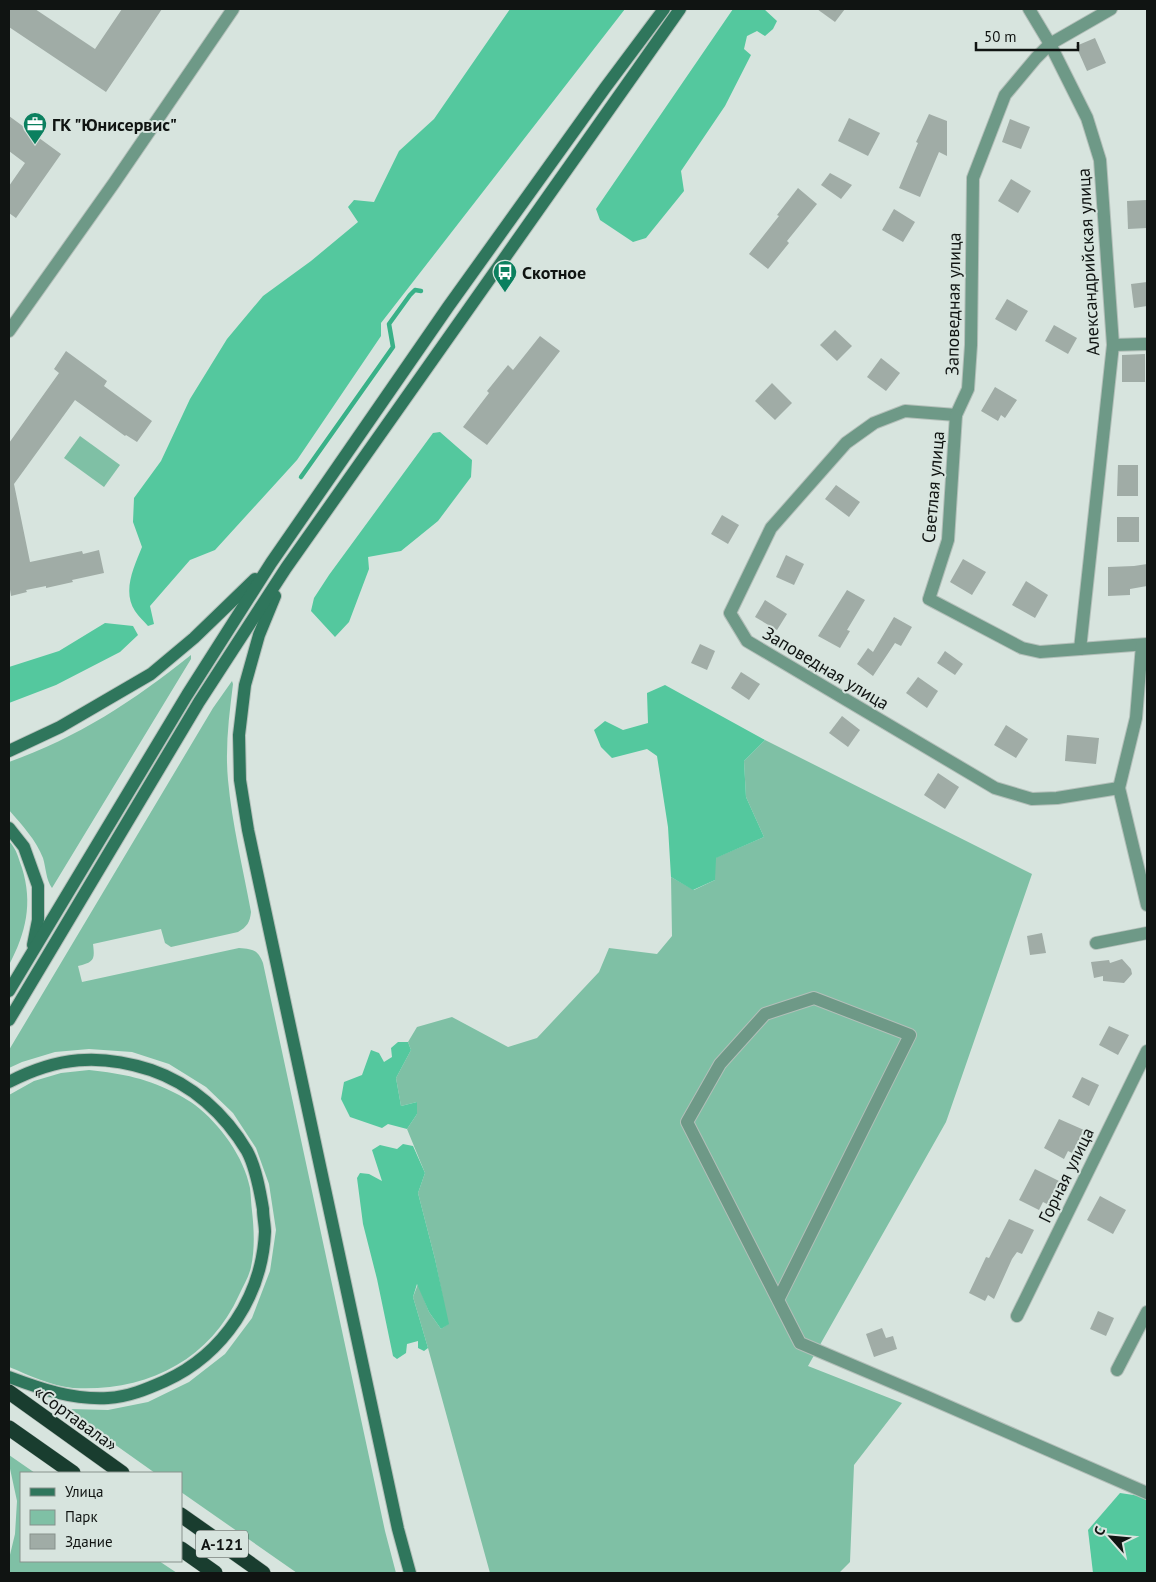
<svg xmlns="http://www.w3.org/2000/svg" width="1156" height="1582" font-family="'PT Sans',sans-serif">
  <rect width="100%" height="100%" fill="#d7e4de"/>
  <g fill="#7fc0a5">
    <path d="M80 436 120 465 104 487 64 458Z"/>
    <path d="M191 655V659L52 888C46 880 46 868 43 858 36 840 22 825 9 810V762C77 738 135 700 191 655Z"/>
    <path d="M232 681 233 684C229 716 225 748 228 780 232 824 243 868 251 912 250 922 247 927 238 932L171 947 165 943 161 929 93 944C95 960 94 962 78 966L82 982 239 948C253 949 258 950 263 963L385 1531 396 1573H297L181 1492V1473H155L69 1412 70 1409 108 1410 148 1402 189 1382 225 1354 252 1318 270 1271 276 1230 269 1184 256 1148 233 1113 206 1087 169 1064 132 1052 89 1049 55 1052 22 1062 9 1068V1050L213 708Z"/>
    <path d="M765 740 1032 874 946 1122 808 1366 902 1403 854 1465 850 1562 839 1573H490L428 1348 413 1297 418 1284 429 1312 441 1329 448 1324 435 1259 418 1193 425 1173 407 1129 417 1114V1102L401 1106 396 1078 411 1050 408 1042 417 1027 452 1017 508 1047 537 1038 599 972 609 948 657 954 672 936 671 877 694 890 715 880V858L764 837 746 797 744 761Z"/>
    <path d="M9 841C17 850 18 857 22 868 33 903 26 933 9 965Z"/>
    <path d="M89 1070C124 1074 147 1078 179 1095 184 1098 190 1101 195 1105 220 1124 244 1157 250 1188 251 1196 251 1204 252 1211 254 1229 255 1249 251 1267 249 1277 243 1286 239 1295 209 1362 144 1392 73 1388 51 1386 29 1375 9 1367V1095L34 1081 61 1073Z"/>
    <path d="M9 1455 35 1473H21V1561H159L177 1573H9V1559L15 1534 17 1501 9 1464Z"/>
  </g>
  <g fill="#54c89e">
    <path d="M510 9H625L381 323V336L297 460 215 550 190 560 150 606 154 624 148 626C144 621 139 617 135 611 122 591 134 567 142 547L133 522 134 498 161 461 190 399 227 339 263 296 311 261 358 222 348 207 354 200 374 202 399 151 434 119Z"/>
    <path d="M733 9H764L777 21 773 29 765 36 757 31 747 36 744 49 751 55 725 106 681 171 684 191 646 238 633 242 600 220 596 209Z"/>
    <path d="M440 432 472 460 471 477 438 521 401 551 368 557 369 569 349 622 335 637 311 611 314 598 329 575 433 433Z"/>
    <path d="M105 623 133 626 138 635 120 652 56 685 9 703V667L59 651Z"/>
    <path d="M665 685 765 740 744 761 746 797 764 837 716 858 715 880 693 890 671 877 668 827 657 756 647 749 612 758 601 747 594 730 605 721 623 730 648 723 647 693Z"/>
    <path d="M398 1042H408L411 1050 396 1078 401 1106 417 1102V1114L407 1129 388 1124 382 1128 350 1117 341 1099 344 1082 362 1075 371 1050 379 1053 384 1062 392 1057 391 1048Z"/>
    <path d="M403 1144 413 1146 425 1173 418 1193 435 1259 449 1324 441 1329 429 1312 417 1284 413 1297 428 1348 424 1351 418 1348V1341L407 1344 406 1353 397 1359 393 1356 377 1279 363 1224 357 1178 360 1173 369 1174 382 1181 372 1150 380 1145 397 1149Z"/>
    <path d="M1120 1493 1147 1497V1573H1093L1088 1530Z"/>
  </g>
  <g fill="none" stroke-linecap="round" stroke-linejoin="round">
    <path stroke="#39b188" stroke-width="4.5" d="M301 477 393 347 389 324 410 295 415 290 421 291"/>
  </g>
  <g fill="#a0aca6">
    <path d="M9 9H35L95 49 122 9H162L106 92 9 27Z"/>
    <path d="M817 9H845L835 22Z"/>
    <path d="M1095 38 1106 63 1087 71 1076 46Z"/>
    <path d="M929 114 947 121V156L939 152 920 197 899 188 918 143 916 142Z"/>
    <path d="M9 116 61 154 16 218 9 213V186L25 163 9 151Z"/>
    <path d="M849 118 880 133 868 156 838 141Z"/>
    <path d="M1010 119 1030 127 1021 149 1002 142Z"/>
    <path d="M830 173 852 185 841 199 821 185Z"/>
    <path d="M1011 179 1031 191 1018 213 998 201Z"/>
    <path d="M798 188 817 204 787 241 789 243 768 269 749 254 779 216 777 215Z"/>
    <path d="M1147 200V228L1128 229 1127 201Z"/>
    <path d="M894 209 915 222 903 242 882 230Z"/>
    <path d="M1147 282V306L1134 308 1131 284Z"/>
    <path d="M1007 299 1028 311 1016 331 995 319Z"/>
    <path d="M1054 325 1077 338 1068 354 1045 341Z"/>
    <path d="M835 330 852 346 837 361 820 345Z"/>
    <path d="M540 336 560 351 487 445 463 427 489 393 487 391 508 365 513 370Z"/>
    <path d="M66 351 107 381 104 386 152 421 137 442 126 435 125 436 75 400 14 484 30 562 82 551 83 554 99 550 104 573 72 580 73 582 46 588V586L26 590 27 592 11 596 9 583V443L59 373 54 369Z"/>
    <path d="M1145 354V382H1122V355Z"/>
    <path d="M881 358 900 373 886 391 867 377Z"/>
    <path d="M772 383 792 403 775 420 755 401Z"/>
    <path d="M995 387 1017 400 1005 418 1001 415 998 421 981 411Z"/>
    <path d="M1118 465H1138V496H1117Z"/>
    <path d="M836 485 860 502 849 517 825 499Z"/>
    <path d="M722 515 739 525 728 544 711 534Z"/>
    <rect x="1117" y="517" width="22" height="25"/>
    <path d="M786 555 804 564 794 585 776 577Z"/>
    <path d="M963 559 986 572 972 595 950 582Z"/>
    <path d="M1147 564V586L1130 589V595L1108 596V567L1134 566Z"/>
    <path d="M1026 581 1048 595 1035 618 1012 605Z"/>
    <path d="M847 590 865 600 847 630 850 631 840 648 818 636Z"/>
    <path d="M765 600 787 614 777 630 755 617Z"/>
    <path d="M894 617 912 627 901 646 895 643 873 676 857 664 868 648 873 652Z"/>
    <path d="M700 644 715 651 707 670 691 663Z"/>
    <path d="M945 651 963 664 955 675 937 663Z"/>
    <path d="M741 672 760 684 749 700 731 688Z"/>
    <path d="M918 677 938 691 927 708 906 693Z"/>
    <path d="M842 716 860 730 848 747 829 733Z"/>
    <path d="M1006 725 1028 739 1016 758 994 745Z"/>
    <path d="M1067 735 1099 738 1096 764 1065 761Z"/>
    <path d="M938 773 959 787 945 809 924 795Z"/>
    <path d="M1042 933 1046 953 1030 955 1027 936Z"/>
    <path d="M1122 959 1131 969 1132 974 1124 983 1103 981V976L1094 978 1091 962 1109 960 1110 963Z"/>
    <path d="M1109 1026 1129 1035 1118 1055 1099 1045Z"/>
    <path d="M1082 1077 1099 1085 1089 1106 1072 1097Z"/>
    <path d="M1059 1119 1084 1130 1072 1153 1068 1151 1064 1159 1044 1148Z"/>
    <path d="M1035 1169 1059 1181 1047 1204 1043 1202 1039 1210 1019 1200Z"/>
    <path d="M1100 1196 1126 1210 1113 1234 1087 1220Z"/>
    <path d="M1009 1219 1034 1230 1022 1254 1017 1252 1012 1259 994 1299 988 1295 985 1301 969 1293 986 1257 989 1258Z"/>
    <path d="M1098 1311 1114 1318 1106 1336 1090 1329Z"/>
    <path d="M882 1328 886 1338 893 1336 897 1349 874 1357 866 1334Z"/>
  </g>
  <g fill="none" stroke-linecap="round" stroke-linejoin="round">
    <g stroke="#b3bfb9" stroke-width="14">
      <g id="street">
        <path d="M1029 9 1050 44 1087 118 1100 160 1113 345 1080 649"/>
        <path d="M1111 9 1050 44 1036 58 1005 95 973 178 971 345 968 389 956 415 905 411 874 423 846 443 771 528 730 613 747 641 995 788 1032 799 1057 798 1119 788"/>
        <path d="M9 331 114 183 233 9"/>
        <path d="M1113 345 1147 344"/>
        <path d="M956 415 948 540 929 599 1022 648 1040 652 1147 644"/>
        <path d="M1142 645 1136 718 1119 788 1147 905"/>
        <path d="M1096 943 1147 933"/>
        <path d="M778 1300 910 1035 814 998 765 1014 720 1064 687 1122 800 1343 927 1397 1147 1493"/>
        <path d="M1017 1316 1147 1051"/>
        <path d="M1117 1370 1147 1312"/>
      </g>
    </g>
    <g stroke="#b3bfb9" stroke-width="14">
      <g id="secondary">
        <path d="M275 596 259 635 245 685 239 735 240 780 248 830 270 933 398 1529 410 1573"/>
        <path d="M9 751 60 727 151 674 194 638 255 579"/>
        <path d="M9 828 24 847 38 886V920L33 945"/>
        <path d="M9 991 187 695 271 563 448 307 605 88 664 9"/>
        <path d="M9 1020 199 702 286 568 680 9"/>
        <path d="M9 1082C57 1057 99 1053 151 1070 192 1084 225 1114 247 1151 256 1168 260 1191 263 1209 263 1217 265 1225 265 1232 262 1296 224 1354 165 1381 147 1389 128 1397 108 1398 73 1400 41 1389 9 1377"/>
      </g>
    </g>
    <g stroke="#b3bfb9" stroke-width="16">
      <g id="highway">
        <path d="M9 1392 122 1473"/>
        <path d="M9 1428 73 1473"/>
        <path d="M181 1515 263 1573"/>
        <path d="M181 1549 215 1573"/>
      </g>
    </g>
    <use href="#street" stroke="#6e9987" stroke-width="12"/>
    <use href="#secondary" stroke="#2f765c" stroke-width="12"/>
    <use href="#highway" stroke="#193d2f" stroke-width="15"/>
  </g>
  <defs>
    <g id="office-pin" transform="scale(1.25)"><path d="M0 17L-7.5 6A9.5 9.5 0 1 1 7.5 6Z" fill="#0b805f" stroke="#d7e4de"/><path d="M-6-3h4V-5.5h4V-3h4V5H-6ZM-1-4.5V-3h2v-1.5ZM-6 0V1H6V0Z" fill="#fff"/></g>
    <g id="bus-pin" transform="scale(1.25)"><path d="M0 17L-7.5 6A9.5 9.5 0 1 1 7.5 6Z" fill="#0b805f" stroke="#d7e4de"/><path d="M-5-6H5V4H4V6H2V4H-2V6H-4V4H-5ZM-3.5-4V0h7V-4ZM-3.5 1.2v1.5H-2V1.2ZM2 1.2v1.5H3.5V1.2Z" fill="#fff"/></g>
  </defs>
  <g fill-rule="evenodd">
    <use href="#office-pin" x="35" y="124"/>
    <use href="#bus-pin" x="505" y="272"/>
  </g>
  <g text-anchor="middle" dominant-baseline="central" stroke-width="4" stroke-linejoin="round" paint-order="stroke">
    <rect fill="#d7e4de" stroke="#4c524f" stroke-width="1" x="196" y="1530.5" width="52" height="27" rx="4"/>
    <g font-size="16" font-weight="bold" fill="#101412">
      <text x="222" y="1544">А-121</text>
    </g>
    <g font-size="18" font-weight="bold" fill="#101412" stroke="#d7e4de" text-anchor="start">
      <text x="52" y="124">ГК "Юнисервис"</text>
      <text x="522" y="272">Скотное</text>
    </g>
    <g font-size="18" fill="#101412" stroke="#d7e4de">
      <text transform="translate(1088 262) rotate(-93)">Александрийская улица</text>
      <text transform="translate(953 304) rotate(-89)">Заповедная улица</text>
      <text transform="translate(933 487) rotate(-85)">Светлая улица</text>
      <text transform="translate(826 668) rotate(31)">Заповедная улица</text>
      <text transform="translate(1066 1175) rotate(-64)">Горная улица</text>
      <text transform="translate(76 1418) rotate(36)">«Сортавала»</text>
    </g>
  </g>
  <rect width="1156" height="1582" fill="none" stroke="#101412" stroke-width="20"/>
  <rect x="20" y="1472" width="162" height="90" fill="#d7e4de" stroke="#87918c"/>
  <rect x="30" y="1488" width="25" height="8" fill="#2f765c" stroke="#87918c"/>
  <text x="65" y="1497" font-size="15" fill="#101412">Улица</text>
  <rect x="30" y="1510" width="25" height="15" fill="#7fc0a5" stroke="#87918c"/>
  <text x="65" y="1522" font-size="15" fill="#101412">Парк</text>
  <rect x="30" y="1534" width="25" height="15" fill="#a0aca6" stroke="#87918c"/>
  <text x="65" y="1547" font-size="15" fill="#101412">Здание</text>
  <g transform="translate(1111 1537) rotate(297)" stroke="#d7e4de" stroke-width="4" paint-order="stroke">
  <path d="M0-4L9 19L0 12L-9 19Z" fill="#101412"/>
  <text y="-8" font-size="14" font-weight="bold" text-anchor="middle" fill="#101412">С</text>
  </g>
  <path d="M976 42v8h102v-8" fill="none" stroke="#101412" stroke-width="2.5"/>
  <text x="984" y="42" font-size="15" fill="#101412" stroke="#d7e4de" stroke-width="4" paint-order="stroke">50 m</text>
</svg>
